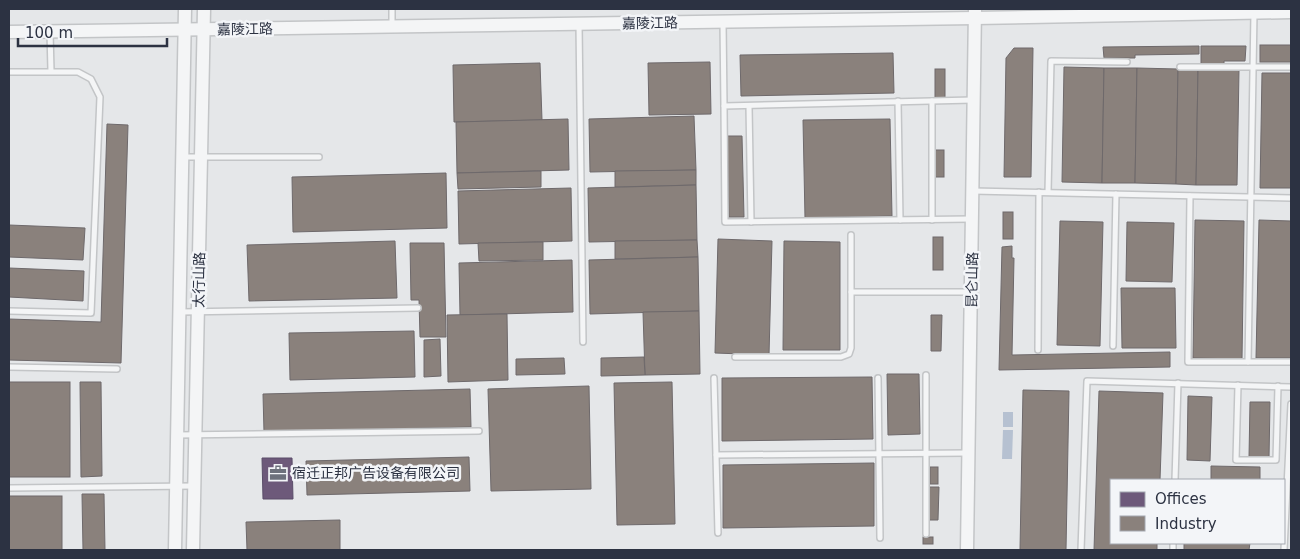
<svg xmlns="http://www.w3.org/2000/svg" width="1300" height="559" font-family="'DejaVu Sans','Noto Sans SC',sans-serif">
  <rect width="100%" height="100%" fill="#e5e7e9"/>
  <g fill="#b6c1d1">
    <rect x="1003" y="412" width="10" height="15"/>
    <path d="M1003 430H1013L1012 459H1002Z"/>
  </g>
  <path fill="#6d597a" stroke="#5a4d69" d="M262 458H292L293 499H263Z"/>
  <g fill="#8a817c" stroke="#6e696b">
    <rect x="1260" y="45" width="31" height="17"/>
    <path d="M1199 46V54L1135 55V58H1104L1103 47Z"/>
    <path d="M1201 46H1246L1245 61H1224V64H1201Z"/>
    <path d="M1014 48H1033L1031 177H1004L1006 58Z"/>
    <path d="M893 53 894 93 741 96 740 55Z"/>
    <path d="M710 62 711 114 649 115 648 63Z"/>
    <path d="M540 63 542 120 454 122 453 65Z"/>
    <path d="M1064 67 1104 68 1102 183 1062 182Z"/>
    <path d="M1104 68H1137L1135 183H1102Z"/>
    <path d="M1137 68 1178 69 1176 184 1135 183Z"/>
    <rect x="935" y="69" width="10" height="29"/>
    <path d="M1178 69 1198 70 1196 185 1176 184Z"/>
    <path d="M1198 70H1239L1237 185H1196Z"/>
    <path d="M1262 73H1291V188H1260Z"/>
    <path d="M694 116 696 170 590 172 589 119Z"/>
    <path d="M568 119 569 170 457 173 456 122Z"/>
    <path d="M890 119 892 216 805 218 803 120Z"/>
    <path d="M107 124 128 125 121 363 9 360V319L101 322Z"/>
    <path d="M727 136H742L744 217H729Z"/>
    <rect x="935" y="150" width="9" height="27"/>
    <path d="M696 170V185L615 187V171Z"/>
    <path d="M541 171V187L458 189 457 173Z"/>
    <path d="M446 173 447 228 293 232 292 177Z"/>
    <path d="M696 185 697 240 589 242 588 188Z"/>
    <path d="M571 188 572 241 459 244 458 191Z"/>
    <rect x="1003" y="212" width="10" height="27"/>
    <path d="M1195 220 1244 221 1242 359 1193 358Z"/>
    <path d="M1259 220 1291 221V358H1256Z"/>
    <path d="M1060 221 1103 222 1100 346 1057 345Z"/>
    <path d="M1127 222 1174 223 1172 282 1126 281Z"/>
    <path d="M9 225 85 228 83 260 9 257Z"/>
    <rect x="933" y="237" width="10" height="33"/>
    <path d="M718 239 772 241 769 355 715 353Z"/>
    <path d="M697 240 698 257 615 259V241Z"/>
    <path d="M395 241 397 298 249 301 247 245Z"/>
    <path d="M784 241 840 242V350H783Z"/>
    <path d="M543 242V260L479 261 478 243Z"/>
    <path d="M410 243H444L446 337H420L419 300H411Z"/>
    <path d="M1012 246V258H1014L1012 355 1170 352V367L999 370 1002 247Z"/>
    <path d="M698 257 699 311 590 314 589 260Z"/>
    <path d="M572 260 573 312 460 315 459 263Z"/>
    <path d="M9 268 84 271 83 301 9 297Z"/>
    <path d="M1121 288H1175L1176 348H1122Z"/>
    <path d="M699 311 700 374 645 375 643 312Z"/>
    <path d="M507 314 508 380 448 382 447 315Z"/>
    <path d="M931 315H942L941 351H931Z"/>
    <path d="M414 331 415 377 290 380 289 333Z"/>
    <path d="M440 339 441 376 424 377V340Z"/>
    <path d="M644 357 645 375 601 376V358Z"/>
    <path d="M564 358 565 374 516 375V359Z"/>
    <path d="M887 374H919L920 434 888 435Z"/>
    <path d="M872 377 873 439 722 441V378Z"/>
    <rect x="9" y="382" width="61" height="95"/>
    <path d="M80 382H101L102 476 81 477Z"/>
    <path d="M672 382 675 524 617 525 614 383Z"/>
    <path d="M589 386 591 489 491 491 488 389Z"/>
    <path d="M470 389 471 427 264 432 263 394Z"/>
    <path d="M1023 390 1069 391 1066 550H1020Z"/>
    <path d="M1099 391 1163 393 1160 480H1111V543H1157V550H1094Z"/>
    <path d="M1188 396 1212 397 1210 461 1187 460Z"/>
    <path d="M1250 402H1270L1269 458 1249 457Z"/>
    <path d="M469 457 470 491 307 495 306 461Z"/>
    <path d="M874 463V526L723 528V465Z"/>
    <path d="M1211 466 1260 467V480H1211Z"/>
    <rect x="930" y="467" width="8" height="17"/>
    <path d="M929 487H939L938 520H928Z"/>
    <path d="M82 494H104L105 550H83Z"/>
    <rect x="9" y="496" width="53" height="54"/>
    <path d="M340 520V550H247L246 522Z"/>
    <rect x="923" y="537" width="10" height="7"/>
    <path d="M1184 543H1250L1249 550H1184Z"/>
  </g>
  <g fill="none" stroke-linecap="round" stroke-linejoin="round">
    <g stroke="#c3c5c7" stroke-width="8">
      <g id="service">
        <path d="M392 9V26"/>
        <path d="M723 22 724 106"/>
        <path d="M579 24 583 342"/>
        <path d="M50 32 51 71"/>
        <path d="M1180 67H1291"/>
        <path d="M9 72H78L91 79 100 97 91 313 9 311"/>
        <path d="M898 101 900 220"/>
        <path d="M749 106 751 222"/>
        <path d="M183 157H319"/>
        <path d="M973 191 1291 198"/>
        <path d="M1048 192 1051 61 1127 62"/>
        <path d="M1190 196 1188 362H1291"/>
        <path d="M971 219 725 222 724 106 973 100"/>
        <path d="M932 220V101"/>
        <path d="M851 292H971"/>
        <path d="M181 312 418 308"/>
        <path d="M1113 346 1116 194"/>
        <path d="M1038 350 1039 192"/>
        <path d="M735 357H841L849 354 851 348V235"/>
        <path d="M1248 362 1254 13"/>
        <path d="M9 367 117 369"/>
        <path d="M714 378 718 533"/>
        <path d="M878 378 880 538"/>
        <path d="M1238 385 1236 460H1276L1278 386"/>
        <path d="M177 435 479 431"/>
        <path d="M716 455 968 453"/>
        <path d="M1175 480 1178 383"/>
        <path d="M9 488 194 486"/>
        <path d="M926 534V375"/>
        <path d="M1081 550 1087 381 1291 387"/>
        <path d="M1173 550V543"/>
        <path d="M1284 550 1291 404"/>
      </g>
    </g>
    <g stroke="#c3c5c7" stroke-width="15">
      <g id="tertiary">
        <path d="M9 32 975 18 1291 12"/>
        <path d="M175 550 185 9"/>
        <path d="M193 550 204 9"/>
        <path d="M967 550 975 9"/>
      </g>
    </g>
    <use href="#service" stroke="#f4f5f6" stroke-width="5"/>
    <use href="#tertiary" stroke="#f4f5f6" stroke-width="12"/>
  </g>
  <defs>
    <g id="office-bare" transform="scale(1.35)"><path d="M-6-3h4V-5.5h4V-3h4V5H-6ZM-1-4.5V-3h2v-1.5ZM-6 0V1H6V0Z" fill="#6d717c" stroke="#f3f5f8" stroke-width="2.5" paint-order="stroke"/></g>
  </defs>
  <g fill-rule="evenodd">
    <use href="#office-bare" x="278" y="473"/>
  </g>
  <g text-anchor="middle" dominant-baseline="central" stroke-width="5" stroke-linejoin="round" paint-order="stroke">
    <g font-size="14" fill="#2c3242" stroke="#f3f5f8">
      <text transform="translate(650 23) rotate(-1)">嘉陵江路</text>
      <text transform="translate(245 29) rotate(-1)">嘉陵江路</text>
      <text transform="translate(199 280) rotate(-89)">太行山路</text>
      <text transform="translate(972 280) rotate(-89)">昆仑山路</text>
    </g>
    <g font-size="14" fill="#2c3242" stroke="#f3f5f8" text-anchor="start">
      <text x="292" y="473">宿迁正邦广告设备有限公司</text>
    </g>
  </g>
  <rect width="1300" height="559" fill="none" stroke="#2c3242" stroke-width="20"/>
  <rect x="1110" y="479" width="175" height="65" fill="#f3f5f8" stroke="#a3a7af"/>
  <rect x="1120" y="492" width="25" height="15" fill="#6d597a" stroke="#a3a7af"/>
  <text x="1155" y="504" font-size="15" fill="#2c3242">Offices</text>
  <rect x="1120" y="516" width="25" height="15" fill="#8a817c" stroke="#a3a7af"/>
  <text x="1155" y="529" font-size="15" fill="#2c3242">Industry</text>
  <path d="M18 38v8h149v-8" fill="none" stroke="#2c3242" stroke-width="2.5"/>
  <text x="25" y="38" font-size="15" fill="#2c3242" stroke="#f3f5f8" stroke-width="4" paint-order="stroke">100 m</text>
</svg>
